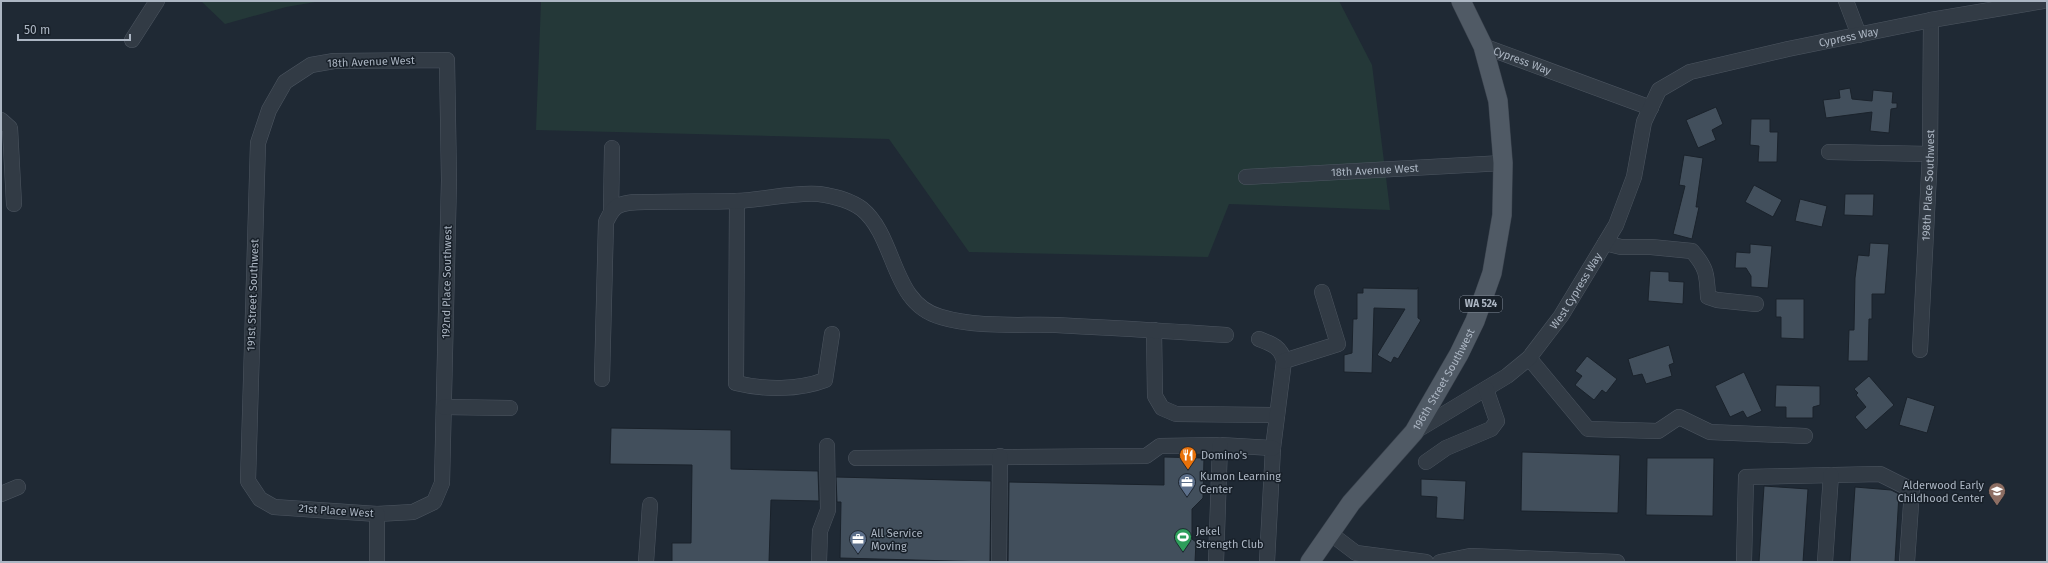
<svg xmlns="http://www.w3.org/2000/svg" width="2048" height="563" font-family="'Fira Sans',sans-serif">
  <rect width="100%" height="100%" fill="#1f2934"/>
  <g fill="#243838">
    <path d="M201 1H321L286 7 225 24Z"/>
    <path d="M539 1H1339L1372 65 1390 210 1229 204 1208 257 969 252 889 139 536 130 541 2Z"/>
  </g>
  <g fill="#424f5c" stroke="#1a222b">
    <path d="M1850 88 1852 99 1872 101 1873 90 1893 92 1892 103H1897V108L1891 109 1889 133 1870 131 1872 112 1826 118 1823 100 1840 98 1839 90Z"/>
    <path d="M1716 107 1723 124 1712 130 1716 140 1698 148 1686 120Z"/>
    <path d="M1751 119H1770V132H1778L1777 162H1758L1759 146 1750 145Z"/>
    <path d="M1684 155 1703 158 1696 207H1699L1692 239 1673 234 1685 186 1679 185Z"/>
    <path d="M1754 185 1782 200 1773 217 1745 202Z"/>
    <path d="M1845 194H1874L1873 216 1844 215Z"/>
    <path d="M1800 199 1827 206 1822 227 1795 221Z"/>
    <path d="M1870 243 1889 244 1885 294H1872V319H1869L1868 361H1848L1849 330H1854L1855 278 1858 255 1869 256Z"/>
    <path d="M1750 244 1772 246 1768 288 1751 287V276L1746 268H1735L1736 252 1750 253Z"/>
    <path d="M1650 271 1669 272V281L1684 282 1683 304 1648 301Z"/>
    <path d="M1418 287V318L1421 320 1398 359 1394 357 1391 363 1377 355 1405 309 1374 308 1372 373 1344 372V355L1352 353 1353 319H1357V293H1363V288L1417 289Z"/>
    <path d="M1776 299H1804V339L1781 338V317H1776Z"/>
    <path d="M1669 345 1674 363 1669 365 1672 376 1646 384 1642 374 1633 376 1628 359Z"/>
    <path d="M1587 356 1617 379 1606 393 1602 390 1594 400 1575 385 1582 376 1575 371Z"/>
    <path d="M1744 372 1762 411 1747 418 1743 411 1730 417 1715 386Z"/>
    <path d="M1869 376 1894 405 1866 430 1855 417 1866 407 1856 395 1858 393 1854 389Z"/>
    <path d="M1776 385 1820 386V405L1813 407V418H1786V407H1775Z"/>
    <path d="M1907 397 1935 406 1927 433 1899 425Z"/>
    <path d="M611 428 731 430V469L818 471 819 501 771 500 769 562H672V543H691L692 465 610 464Z"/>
    <path d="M1522 452 1620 455 1618 513 1521 511Z"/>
    <path d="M1164 457 1204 458 1203 498 1192 509V539L1196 542 1195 562H1008L1009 482 1164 485Z"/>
    <path d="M1647 458H1714L1713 516 1646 515Z"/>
    <path d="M836 477 991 481 990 562 840 558 841 502H837Z"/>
    <path d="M1421 479 1466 481 1464 520 1436 518 1437 497 1421 496Z"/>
    <path d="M1764 486 1808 489 1803 562H1759Z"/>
    <path d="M1855 487 1891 490 1899 494 1895 562H1850Z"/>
  </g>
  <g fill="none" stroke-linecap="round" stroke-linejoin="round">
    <g stroke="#4d5661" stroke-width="16">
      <g id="minor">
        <path d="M1846 1 1859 35"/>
        <path d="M132 40 157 1"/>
        <path id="s1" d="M1483 46 1651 108"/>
        <path d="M447 60 449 180 442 483 434 502 413 512 377 514 274 507 260 499 248 481 258 143 269 110 285 82 311 65 334 61Z"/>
        <path d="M1 120 10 128 14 204"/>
        <path d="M1829 152 1930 154"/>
        <path id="s2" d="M1246 177 1503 163"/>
        <path d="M737 201 736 383C764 390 799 390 825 380L832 334"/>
        <path d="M611 212 612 148"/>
        <path d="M1605 243 1621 247H1651L1692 251C1707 268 1707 275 1708 297L1717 300 1756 304"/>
        <path d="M1154 330 1155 396 1162 408 1176 414 1277 415"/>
        <path d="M1259 339C1272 344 1281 347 1284 361L1273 448 1267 562"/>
        <path id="s3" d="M1920 350 1930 154 1931 20"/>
        <path d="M1529 358 1588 429 1658 431 1679 417 1710 432 1805 436"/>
        <path d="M1284 361 1338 344 1322 292"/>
        <path d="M602 379 606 222C609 216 612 209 618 206 627 201 642 202 653 202 681 201 708 202 736 201 764 200 791 192 819 194 833 196 850 200 862 209 897 238 891 304 941 317 978 328 1018 324 1056 325 1113 328 1169 331 1226 335"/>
        <path d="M444 407 510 408"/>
        <path id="s4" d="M1414 432 1507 376 1529 358 1561 316 1616 225 1634 177 1644 122 1659 90 1690 72 1788 49 1931 20 2043 1"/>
        <path d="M856 458 1146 456 1160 446 1220 445 1273 448"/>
        <path d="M1426 462 1446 448 1491 429 1497 421 1486 389"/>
        <path d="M1 494 18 487"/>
        <path d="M1331 534 1356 553 1426 562"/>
        <path d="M377 562V514"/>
        <path d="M646 562 650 505"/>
        <path d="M819 562 820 531 828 510 827 446"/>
        <path d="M999 562 1000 456"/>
        <path d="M1216 562 1220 445"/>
        <path d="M1440 562 1470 556 1617 562"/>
        <path d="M1744 562 1746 477 1880 474 1912 490 1907 562"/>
        <path d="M1825 562 1831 475"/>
      </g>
    </g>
    <g stroke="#3c444f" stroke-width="20">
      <g id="major">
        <path id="s5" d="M1310 562 1351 503 1414 432 1459 354 1475 321 1492 273 1502 215 1503 163 1498 101 1483 46 1461 1"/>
      </g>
    </g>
    <use href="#minor" stroke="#323b45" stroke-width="15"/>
    <use href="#major" stroke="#505a65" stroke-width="19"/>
  </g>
  <defs>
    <g id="restaurant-pin" transform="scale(0.9)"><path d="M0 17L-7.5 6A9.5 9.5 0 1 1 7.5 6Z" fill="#e8710a" stroke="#182029"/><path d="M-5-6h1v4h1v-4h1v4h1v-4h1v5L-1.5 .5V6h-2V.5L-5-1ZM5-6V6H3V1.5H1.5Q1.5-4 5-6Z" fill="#fff"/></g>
    <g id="office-pin" transform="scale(0.9)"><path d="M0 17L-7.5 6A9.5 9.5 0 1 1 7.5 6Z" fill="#5c6f8a" stroke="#182029"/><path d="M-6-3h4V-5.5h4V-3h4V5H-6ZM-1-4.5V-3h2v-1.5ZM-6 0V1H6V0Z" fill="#fff"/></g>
    <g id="school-pin" transform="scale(0.9)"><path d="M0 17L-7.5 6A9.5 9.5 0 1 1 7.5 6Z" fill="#8d6e63" stroke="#182029"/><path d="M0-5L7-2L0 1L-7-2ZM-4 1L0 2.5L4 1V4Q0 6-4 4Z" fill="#fff"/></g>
    <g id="stadium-pin" transform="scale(0.9)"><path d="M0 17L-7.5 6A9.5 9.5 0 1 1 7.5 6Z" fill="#2e9e5b" stroke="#182029"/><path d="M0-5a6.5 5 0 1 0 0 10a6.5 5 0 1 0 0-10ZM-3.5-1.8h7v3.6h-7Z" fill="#fff"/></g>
  </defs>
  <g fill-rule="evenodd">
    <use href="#restaurant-pin" x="1188" y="455"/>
    <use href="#office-pin" x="1187" y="482"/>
    <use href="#school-pin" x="1997" y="491"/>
    <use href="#stadium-pin" x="1183" y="537"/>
    <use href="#office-pin" x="858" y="539"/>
  </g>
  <g text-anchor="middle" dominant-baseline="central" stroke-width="3" stroke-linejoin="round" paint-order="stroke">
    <rect fill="#182029" stroke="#808995" stroke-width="1" x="1460" y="296" width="42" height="16" rx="3"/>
    <g font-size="10" font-weight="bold" fill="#acb6c3">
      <text x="1481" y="304">WA 524</text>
    </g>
    <g font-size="11" fill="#acb6c3" stroke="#182029">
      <text stroke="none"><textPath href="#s4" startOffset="637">Cypress Way</textPath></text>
      <text stroke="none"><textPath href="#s1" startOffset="42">Cypress Way</textPath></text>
      <text transform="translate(371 62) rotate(-2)">18th Avenue West</text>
      <text stroke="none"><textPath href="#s2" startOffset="129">18th Avenue West</textPath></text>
      <text stroke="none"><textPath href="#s3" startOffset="165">198th Place Southwest</textPath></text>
      <text transform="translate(447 282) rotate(-89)">192nd Place Southwest</text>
      <text stroke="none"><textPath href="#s4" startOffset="219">West Cypress Way</textPath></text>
      <text transform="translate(253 295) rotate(-88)">191st Street Southwest</text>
      <text stroke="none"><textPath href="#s5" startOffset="227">196th Street Southwest</textPath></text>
      <text transform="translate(336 511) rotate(4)">21st Place West</text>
    </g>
    <g font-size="11" fill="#acb6c3" stroke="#182029" text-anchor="start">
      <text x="1201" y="455">Domino's</text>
      <text x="1200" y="476">Kumon Learning<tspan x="1200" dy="13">Center</tspan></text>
      <text x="1984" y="485" text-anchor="end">Alderwood Early<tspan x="1984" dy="13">Childhood Center</tspan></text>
      <text x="1196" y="531">Jekel<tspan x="1196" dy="13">Strength Club</tspan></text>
      <text x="871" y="533">All Service<tspan x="871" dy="13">Moving</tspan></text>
    </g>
  </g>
  <rect width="2048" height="563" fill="none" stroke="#acb6c3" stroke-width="4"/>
  <path d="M18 34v6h112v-6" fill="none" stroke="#acb6c3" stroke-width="2"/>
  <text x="24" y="34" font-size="12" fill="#acb6c3" stroke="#182029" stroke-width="3" paint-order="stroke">50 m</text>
</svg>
